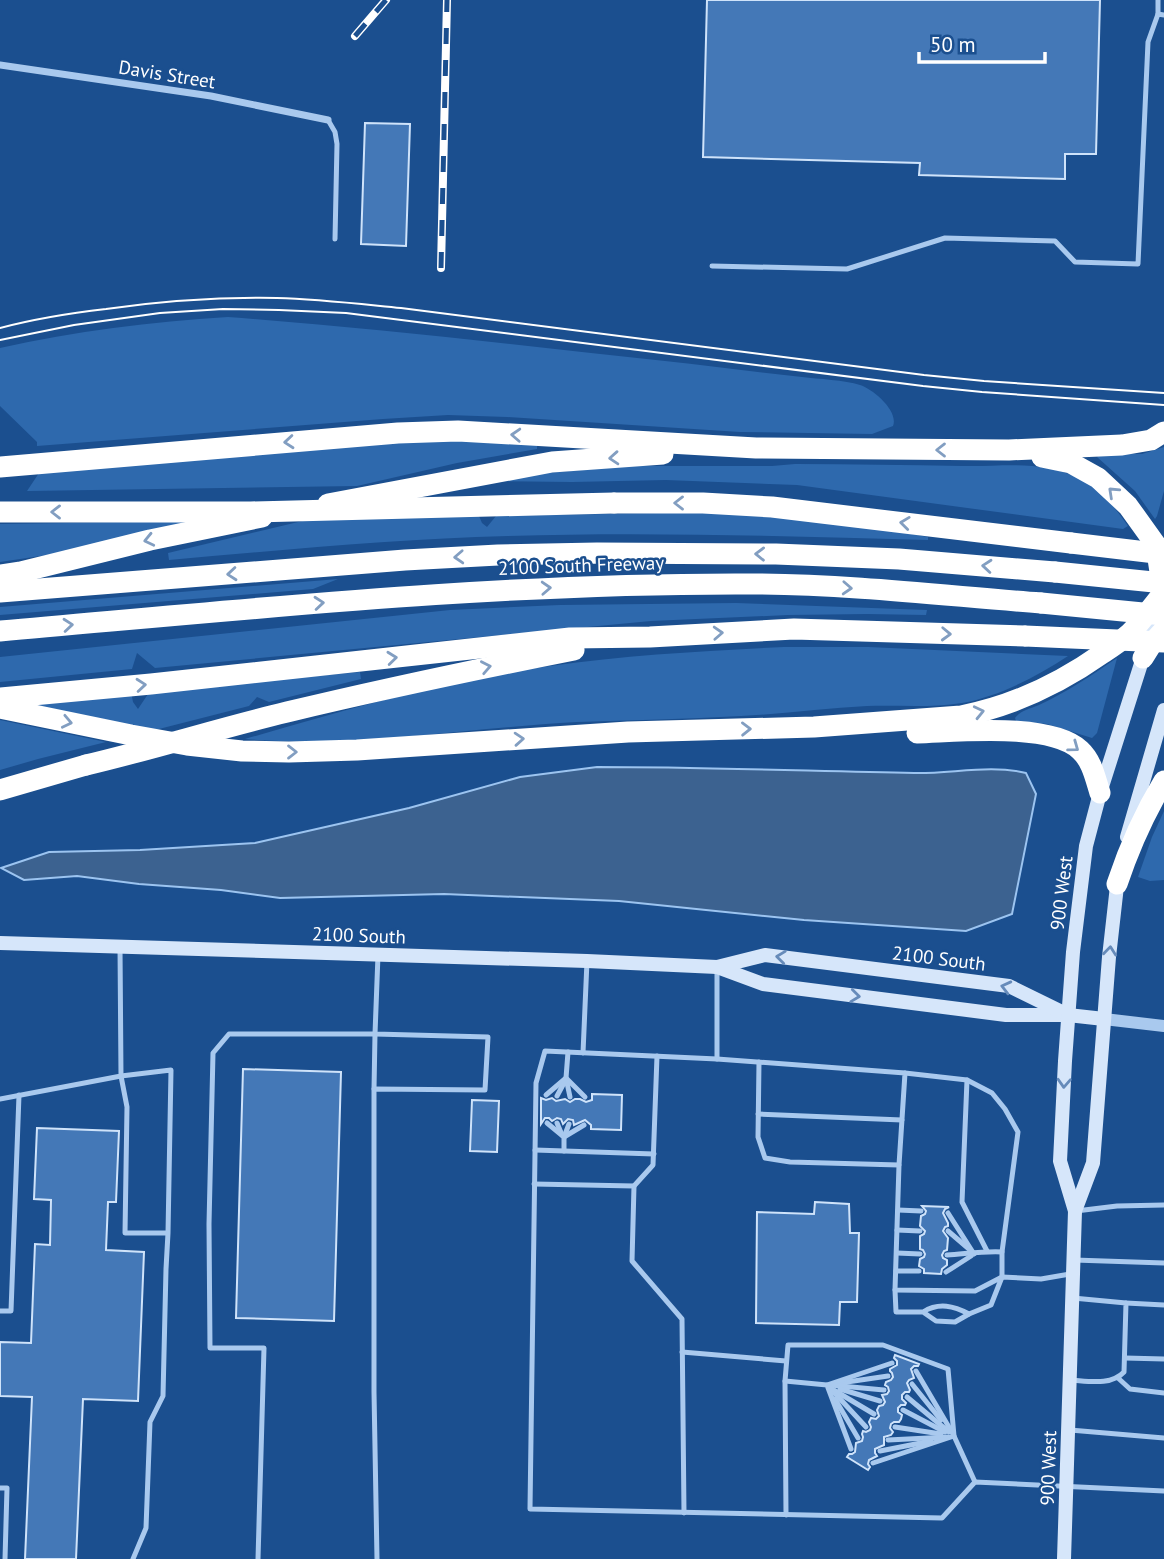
<svg xmlns="http://www.w3.org/2000/svg" width="1164" height="1559" font-family="'PT Sans',sans-serif">
  <rect width="100%" height="100%" fill="#1b4f8f"/>
  <g fill="#2e69ad">
    <path d="M228 317C374 328 519 345 665 361 711 366 756 372 802 377 818 379 845 380 860 385 873 389 899 411 893 426L872 434 740 432 507 417 448 415 383 419 37 446V442L0 406V348C75 331 151 322 228 317Z"/>
    <path d="M430 439 537 443V449L457 463 357 486 27 491 41 470Z"/>
    <path d="M1164 447V491L1157 516 1155 519 1135 491 1097 457 1100 454H1142Z"/>
    <path d="M795 464C850 464 906 465 962 466 1007 467 1040 459 1083 480 1102 490 1116 509 1128 526L1123 529 797 485 666 480 572 482 482 481 522 475 631 466H772Z"/>
    <path d="M660 513H729L873 527 928 537V540C788 536 648 532 508 536 395 539 282 550 169 560L168 553 315 518 479 516 482 523 487 527 496 516Z"/>
    <path d="M207 521 54 554 0 562V524Z"/>
    <path d="M338 579 313 589 0 615V607Z"/>
    <path d="M736 603 927 610 926 615 867 614 788 615 651 621 155 668 137 653 132 669 0 682V657L450 610 560 605Z"/>
    <path d="M784 647H868L1068 656C1036 677 1000 696 962 703 931 708 899 705 867 706 825 708 783 714 741 716 686 719 632 720 577 722 467 728 356 748 245 739 345 710 447 680 550 666 628 655 705 651 784 647Z"/>
    <path d="M1117 658 1097 733 1092 738 1047 724 1016 721 1015 718C1021 710 1030 709 1039 705 1067 692 1092 675 1117 658Z"/>
    <path d="M360 672 361 679 269 702 257 697 249 706 155 730 25 703 131 692 133 702 138 709 150 691Z"/>
    <path d="M0 720 106 742 38 759 0 770Z"/>
    <path d="M1164 811V880L1150 881 1138 877 1152 837Z"/>
  </g>
  <path fill="#3c6290" stroke="#9cc4f0" stroke-width="2" d="M597 767C702 767 808 771 914 773 951 774 990 764 1026 773L1036 794 1012 914 966 931 804 920 619 901 444 894 280 898 221 890 139 884 77 876 24 880 1 868 49 852 140 850 255 843 409 808 520 777Z"/>
  <g fill="#4478b7" stroke="#cfe3fa" stroke-width="2">
    <path d="M707 0H1100L1096 154H1065V179L919 175 920 163 703 157Z"/>
    <path d="M365 123 410 124 406 246 361 244Z"/>
    <path d="M243 1069 341 1072 334 1321 236 1318Z"/>
    <path d="M592 1094 622 1095 621 1130 591 1129V1125L585 1120 574 1125 573 1120 568 1119 563 1124 561 1119 557 1118 552 1121 549 1118H545L541 1124V1098L546 1100 552 1098 556 1101 565 1099 570 1102 575 1099H580L586 1102 592 1100Z"/>
    <path d="M472 1100 499 1101 497 1152 470 1151Z"/>
    <path d="M37 1128 119 1131 116 1202H108L106 1250 144 1252 138 1401 83 1399 76 1559H25L32 1397 0 1396V1342L31 1343 35 1244 50 1245 51 1200 34 1199Z"/>
    <path d="M815 1202 849 1204 850 1233H859L857 1302H840L839 1325 756 1323 757 1212 814 1214Z"/>
    <path d="M922 1206 949 1207 945 1209 943 1213 948 1223V1226L945 1227 943 1231 948 1238 947 1250 944 1251 942 1255 943 1258 947 1260V1265L942 1269 941 1274 924 1273V1269L919 1266 920 1259 924 1257 925 1254 923 1250 920 1249V1236L924 1234 925 1231 920 1226 921 1216 925 1214 926 1211Z"/>
    <path d="M895 1355 919 1364 918 1366H914L911 1369 914 1378 909 1380 907 1383 910 1390 909 1392H905L902 1395V1399L906 1403 905 1405H901L898 1408V1412L902 1415 901 1419 899 1422H894L891 1424 890 1428 893 1432 891 1435 884 1437V1445L875 1449V1453L877 1456 869 1460 868 1464 870 1467 868 1470 847 1457 849 1454H852L855 1452 856 1443 862 1441 863 1437 862 1434 863 1431 866 1432 870 1430 871 1427 869 1422 871 1418 876 1419 879 1416 877 1410 879 1406 883 1405 885 1402 882 1395 887 1394 889 1391 888 1387 885 1385 886 1382 891 1380 893 1377 892 1373 890 1371V1369L897 1365V1361L894 1358Z"/>
  </g>
  <g fill="none" stroke-linecap="round" stroke-linejoin="round">
    <g stroke="#a9c9ee" stroke-width="5">
      <path d="M1158 14V0"/>
      <path d="M328 120 335 132 337 144 335 239"/>
      <path d="M712 266 847 269 945 238 1055 241 1075 262 1138 264 1148 42 1158 14 1164 15"/>
      <path d="M583 1053 587 961"/>
      <path d="M717 1059V967"/>
      <path d="M759 1062 758 1137 765 1158 790 1162 899 1165"/>
      <path d="M905 1073 967 1080 992 1093 1005 1109 1018 1132 1002 1252V1277L991 1305 969 1314"/>
      <path d="M566 1078 585 1097"/>
      <path d="M566 1078 570 1097"/>
      <path d="M967 1080 962 1202 987 1251"/>
      <path d="M546 1095 566 1078 568 1052"/>
      <path d="M557 1096 564 1083"/>
      <path d="M0 1099 121 1076 120 947"/>
      <path d="M758 1114 902 1120"/>
      <path d="M547 1123 564 1137V1151"/>
      <path d="M557 1123 562 1135"/>
      <path d="M564 1137 584 1125"/>
      <path d="M564 1137 569 1124"/>
      <path d="M535 1150 654 1154"/>
      <path d="M534 1184 634 1186 632 1261 682 1319 684 1513"/>
      <path d="M634 1186 653 1165 657 1056"/>
      <path d="M898 1210 921 1211"/>
      <path d="M1076 1211 1117 1206 1164 1205"/>
      <path d="M948 1213 974 1254"/>
      <path d="M897 1230 920 1231"/>
      <path d="M948 1231 969 1249"/>
      <path d="M897 1253 920 1254"/>
      <path d="M947 1255C965 1254 983 1251 1002 1252"/>
      <path d="M1074 1260 1164 1263"/>
      <path d="M896 1271H919"/>
      <path d="M946 1272 971 1256"/>
      <path d="M1070 1274 1041 1279 1002 1277 975 1291 895 1290 899 1165 905 1073 717 1059 545 1051 536 1083 530 1509 942 1518 975 1482 1164 1491"/>
      <path d="M895 1290 896 1312H923L936 1321 955 1322 969 1314C954 1306 939 1302 923 1312"/>
      <path d="M1126 1303 1164 1305"/>
      <path d="M0 1311H11L19 1095"/>
      <path d="M682 1352 786 1361"/>
      <path d="M1125 1358 1164 1359"/>
      <path d="M916 1371 953 1434"/>
      <path d="M1118 1378 1130 1389 1164 1393"/>
      <path d="M1070 1380C1088 1381 1111 1386 1124 1372L1126 1303 1073 1298"/>
      <path d="M785 1381 827 1385 851 1449"/>
      <path d="M840 1383 888 1376"/>
      <path d="M912 1384 941 1420"/>
      <path d="M827 1385 892 1363"/>
      <path d="M830 1385 884 1390"/>
      <path d="M829 1387 866 1427"/>
      <path d="M832 1389 874 1414"/>
      <path d="M840 1389 880 1401"/>
      <path d="M907 1397 949 1432"/>
      <path d="M835 1399 858 1438"/>
      <path d="M903 1410 945 1432"/>
      <path d="M895 1427 941 1434"/>
      <path d="M1070 1430 1164 1438"/>
      <path d="M888 1440 948 1437"/>
      <path d="M880 1451 931 1441"/>
      <path d="M873 1463 954 1436 975 1482"/>
      <path d="M0 1488H7L5 1559"/>
      <path d="M786 1515 785 1381 788 1345H883L948 1369 954 1436"/>
      <path d="M133 1559 146 1528 150 1422 163 1396 166 1269 168 1233 171 1070 121 1076 127 1107 125 1233H168"/>
      <path d="M258 1559 264 1348H210L209 1224 213 1053 229 1034H375L374 1089"/>
      <path d="M377 1559 374 1392V1089L485 1090 488 1037 375 1034 378 955"/>
    </g>
    <path stroke="#a9c9ee" stroke-width="7" d="M0 65 211 96 328 120"/>
    <path stroke="#a9c9ee" stroke-width="12" d="M1104 1019 1164 1026"/>
    <g stroke="#d6e6fa" stroke-width="14">
      <path d="M1127 837 1164 710"/>
      <path d="M0 943 587 961 717 967 763 984 1006 1015H1068L1104 1019"/>
      <path d="M717 967 765 955 1009 986 1064 1013"/>
      <path d="M1075 1211 1060 1161 1065 1061 1073 952 1086 846 1100 793 1159 607"/>
      <path d="M1064 1559 1075 1211 1093 1163 1109 957 1118 877"/>
    </g>
    <g stroke="#fff" stroke-width="21">
      <path d="M1042 457 1071 463 1098 478 1128 506 1156 545 1164 599"/>
      <path d="M0 467 398 433 458 431 756 448 1009 450 1122 445 1151 440 1164 432"/>
      <path d="M614 503H703L772 507 1071 543"/>
      <path d="M328 504 552 462 663 454"/>
      <path d="M0 575 21 572 150 540 262 517"/>
      <path d="M0 592 405 560 498 555 597 553 776 554 899 559 1055 572"/>
      <path d="M0 631C253 609 506 582 761 584 854 585 948 596 1041 603"/>
      <path d="M1143 658 1153 642 1164 630"/>
      <path d="M0 698 151 684 570 638 650 637 794 629 1025 636"/>
      <path d="M0 708 131 735 187 745 242 751 289 752 357 750 628 732 814 727 961 716C1013 706 1059 684 1103 653 1112 647 1121 641 1129 634 1142 622 1152 606 1164 592"/>
      <path d="M917 733C957 732 1050 722 1080 750 1092 761 1095 777 1100 793"/>
      <path d="M0 790 86 765"/>
      <path d="M1117 884C1129 848 1144 814 1164 781"/>
    </g>
    <g stroke="#fff" stroke-width="2">
      <path d="M0 328C34 319 71 313 106 309 163 301 220 297 277 298 318 299 360 304 401 308L924 375 984 381 1164 393"/>
      <path d="M0 340 74 325 160 313 223 309 279 310 346 313 923 386 982 392 1164 405"/>
    </g>
    <g stroke="#fff" stroke-width="8">
      <g id="rail">
        <path d="M355 36 386 0"/>
        <path d="M441 268 447 0"/>
      </g>
    </g>
    <use href="#rail" stroke="#1b4f8f" stroke-width="5" stroke-dasharray="16" stroke-linecap="butt"/>
    <g stroke="#fff" stroke-width="21">
      <path d="M0 512H251L614 503"/>
      <path d="M1071 543 1164 554"/>
      <path d="M1055 572 1164 583"/>
      <path d="M1041 603 1164 615"/>
      <path d="M1025 636 1164 642"/>
      <path d="M86 765C154 749 220 728 287 712 383 689 478 669 574 650"/>
    </g>
  </g>
  <defs><path id="oneway-chevron" d="M-2-3.5L2.5 0L-2 3.5" fill="none" stroke-width="1.6" stroke-linecap="round" stroke-linejoin="round" transform="scale(1.75)"/></defs>
  <g stroke="#829ec1">
    <use href="#oneway-chevron" transform="translate(516 435) rotate(-177)"/>
    <use href="#oneway-chevron" transform="translate(289 442) rotate(175)"/>
    <use href="#oneway-chevron" transform="translate(941 450) rotate(-180)"/>
    <use href="#oneway-chevron" transform="translate(614 458) rotate(176)"/>
    <use href="#oneway-chevron" transform="translate(1113 492) rotate(-137)"/>
    <use href="#oneway-chevron" transform="translate(679 503) rotate(180)"/>
    <use href="#oneway-chevron" transform="translate(56 512) rotate(180)"/>
    <use href="#oneway-chevron" transform="translate(905 523) rotate(-173)"/>
    <use href="#oneway-chevron" transform="translate(149 540) rotate(167)"/>
    <use href="#oneway-chevron" transform="translate(760 554) rotate(-179)"/>
    <use href="#oneway-chevron" transform="translate(459 557) rotate(177)"/>
    <use href="#oneway-chevron" transform="translate(987 566) rotate(-175)"/>
    <use href="#oneway-chevron" transform="translate(232 574) rotate(175)"/>
    <use href="#oneway-chevron" transform="translate(546 588) rotate(-3)"/>
    <use href="#oneway-chevron" transform="translate(847 588) rotate(3)"/>
    <use href="#oneway-chevron" transform="translate(319 603) rotate(-5)"/>
    <use href="#oneway-chevron" transform="translate(68 625) rotate(-5)"/>
    <use href="#oneway-chevron" transform="translate(718 633) rotate(-3)"/>
    <use href="#oneway-chevron" transform="translate(946 634) rotate(2)"/>
    <use href="#oneway-chevron" transform="translate(392 658) rotate(-6)"/>
    <use href="#oneway-chevron" transform="translate(486 667) rotate(-11)"/>
    <use href="#oneway-chevron" transform="translate(141 685) rotate(-5)"/>
    <use href="#oneway-chevron" transform="translate(979 712) rotate(-13)"/>
    <use href="#oneway-chevron" transform="translate(67 722) rotate(12)"/>
    <use href="#oneway-chevron" transform="translate(746 729) rotate(-1)"/>
    <use href="#oneway-chevron" transform="translate(519 739) rotate(-4)"/>
    <use href="#oneway-chevron" transform="translate(1074 747) rotate(36)"/>
    <use href="#oneway-chevron" transform="translate(292 752)"/>
  </g>
  <g stroke="#668bba">
    <use href="#oneway-chevron" transform="translate(1110 951) rotate(-84)"/>
    <use href="#oneway-chevron" transform="translate(781 957) rotate(-173)"/>
    <use href="#oneway-chevron" transform="translate(1006 987) rotate(-166)"/>
    <use href="#oneway-chevron" transform="translate(855 996) rotate(7)"/>
    <use href="#oneway-chevron" transform="translate(1064 1083) rotate(93)"/>
  </g>
  <g text-anchor="middle" dominant-baseline="central" stroke-width="5" stroke-linejoin="round" paint-order="stroke">
    <g font-size="19" fill="#fff" stroke="#1b4f8f">
      <text transform="translate(167 74) rotate(9)">Davis Street</text>
      <text transform="translate(581 565) rotate(-2)">2100 South Freeway</text>
      <text transform="translate(1061 893) rotate(-83)">900 West</text>
      <text transform="translate(359 935) rotate(2)">2100 South</text>
      <text transform="translate(939 958) rotate(7)">2100 South</text>
      <text transform="translate(1048 1468) rotate(-88)">900 West</text>
    </g>
  </g>
  <path d="M919 52v10h126v-10" fill="none" stroke="#ffffff" stroke-width="3.5"/>
  <text x="930" y="52" font-size="21" fill="#ffffff" stroke="#1b4f8f" stroke-width="5" paint-order="stroke">50 m</text>
</svg>
